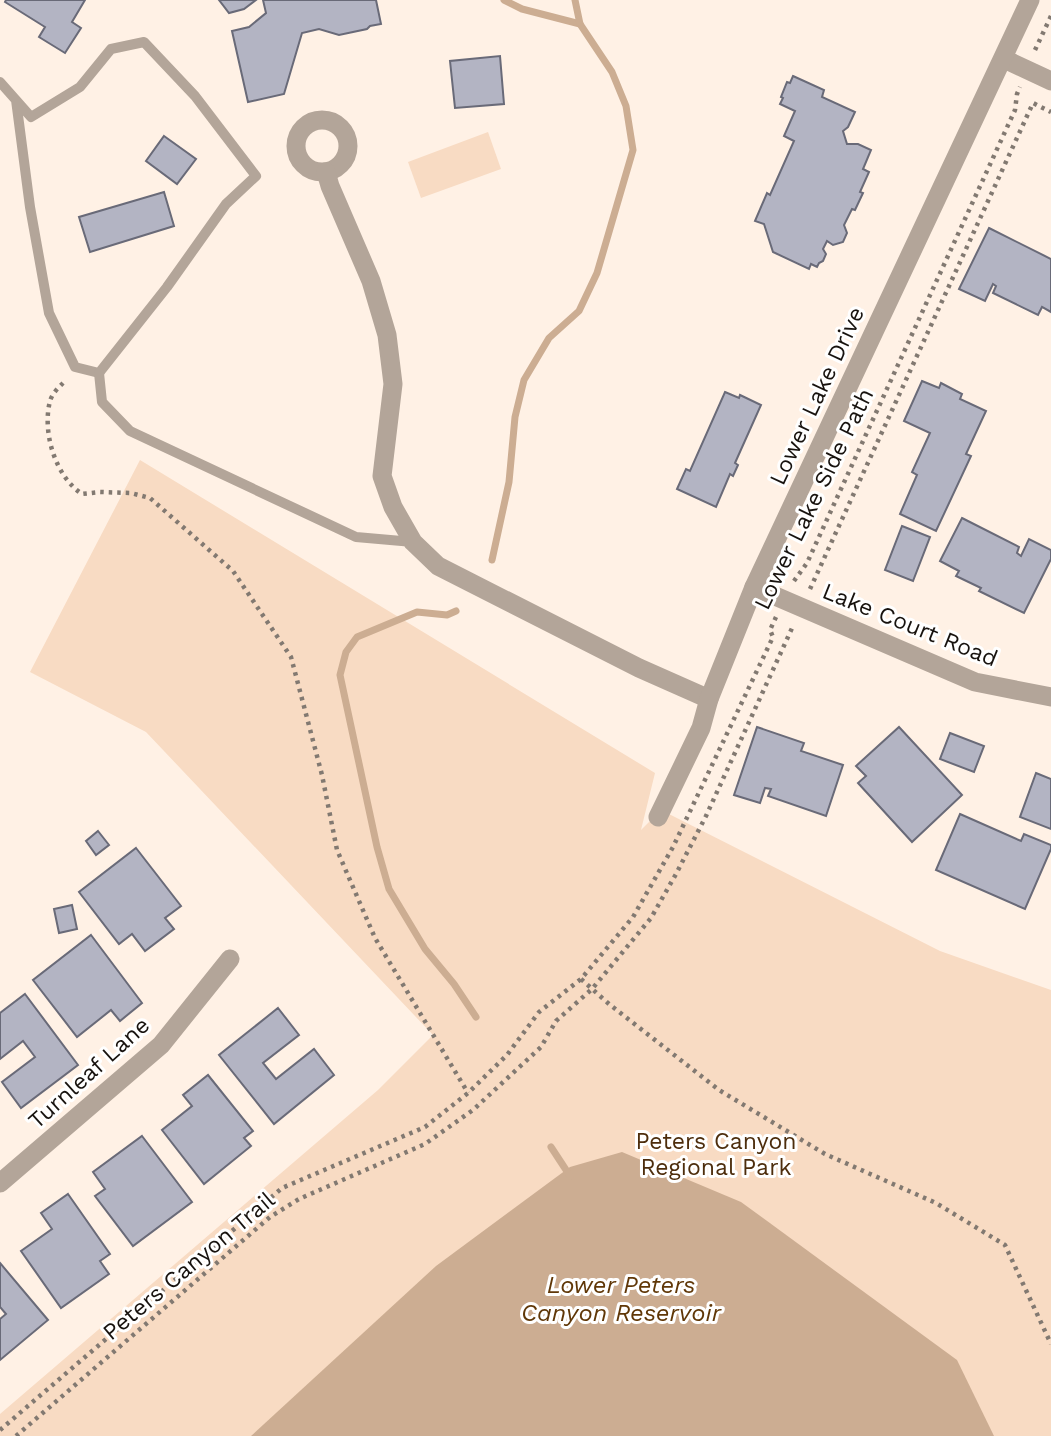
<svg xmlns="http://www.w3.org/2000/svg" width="1051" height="1436" font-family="'Work Sans',sans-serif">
  <rect width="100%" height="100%" fill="#fff1e5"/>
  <g fill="#f8dbc3">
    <path d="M488 132 501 169 421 198 408 162Z"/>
    <path d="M140 460 655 773 641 830 661 810 940 951 1051 990V1436H0V1414L378 1090 433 1035 146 732 30 672Z"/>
  </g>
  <path fill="#ccad92" d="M622 1152 741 1202 957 1360 994 1436H251L436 1266 570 1167Z"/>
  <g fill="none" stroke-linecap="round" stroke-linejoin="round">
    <g stroke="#ccad92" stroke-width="7">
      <path d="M504 0 522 9 580 24"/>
      <path d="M492 560 509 482 515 417 524 380 549 338 579 311 597 273 633 150 626 106 612 72 580 24 575 0"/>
      <path d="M456 611 447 615 417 612 357 637 346 652 340 675 377 847 389 889 425 949 454 984 476 1017"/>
      <path d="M551 1147 570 1176"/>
    </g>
  </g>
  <g fill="#b3b4c3" stroke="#696a78" stroke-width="2">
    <path d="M6 0H85L72 22 81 28 65 53 39 37 45 27 5 2Z"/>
    <path d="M219 0H256L244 9 229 13Z"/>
    <path d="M263 0H376L381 24 370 26 367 29 339 35 319 29 302 33 284 94 248 102 232 31 249 27 266 13Z"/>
    <path d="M500 56 504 104 455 108 450 61Z"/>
    <path d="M793 76 824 90 822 97 855 112 848 127 843 131 847 144H858L871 150 863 169 869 172 860 192 863 193 855 210 852 209 844 225 847 233 843 242 833 245 827 241 823 249 826 254 823 261 819 263 817 267 811 264 809 269 773 252 764 224 755 221 767 193 770 195 794 141 784 136 795 111 780 104 783 98 781 97 787 82 790 83Z"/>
    <path d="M164 136 196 159 177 184 146 161Z"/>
    <path d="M164 192 174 226 90 252 79 217Z"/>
    <path d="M989 228 1051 259V312L1042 307 1038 315 993 293 996 286 993 284 985 301 959 289Z"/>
    <path d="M922 381 939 388 941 383 962 394 960 399 986 411 966 454 971 456 936 531 900 514 917 475 912 472 930 433 904 421Z"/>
    <path d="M725 392 739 398 740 395 761 405 735 463 738 465 733 476 730 474 716 507 677 489 686 469 690 471Z"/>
    <path d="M962 518 1019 547 1017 553 1021 556 1029 539 1051 550V559L1024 613 979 591 981 588 956 576 959 571 940 561Z"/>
    <path d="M902 526 930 537 913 581 885 570Z"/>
    <path d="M757 727 804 743 801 751 843 765 826 816 768 796 771 789 765 788 760 803 734 795Z"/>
    <path d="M899 727 962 795 912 842 858 783 866 776 856 766Z"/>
    <path d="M950 733 984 746 974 772 940 759Z"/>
    <path d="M1036 773 1051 779V829L1020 817Z"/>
    <path d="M960 814 1021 841 1024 834 1051 845V849L1025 909 936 870Z"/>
    <path d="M98 831 109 845 96 855 86 841Z"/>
    <path d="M136 848 181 906 165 918 174 929 145 951 132 934 119 944 79 892Z"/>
    <path d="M72 905 77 929 59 933 54 909Z"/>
    <path d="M91 935 142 1003 120 1021 111 1010 77 1037 33 980Z"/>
    <path d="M25 994 78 1065 21 1108 2 1082 35 1057 23 1041 0 1059V1013Z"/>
    <path d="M278 1008 299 1035 263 1063 276 1079 314 1049 334 1075 274 1124 219 1055Z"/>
    <path d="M208 1075 253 1131 244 1138 251 1146 204 1184 162 1130 192 1106 183 1095Z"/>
    <path d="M142 1136 192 1202 133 1246 95 1196 105 1189 93 1172Z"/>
    <path d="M68 1194 110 1254 100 1261 109 1274 61 1308 21 1251 52 1229 41 1213Z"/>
    <path d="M0 1263 48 1320 0 1360V1319L6 1314 0 1307Z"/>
  </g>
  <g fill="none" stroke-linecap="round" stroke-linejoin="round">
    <g stroke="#827971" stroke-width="4.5" stroke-dasharray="3.5 5" stroke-linecap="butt">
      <path d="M1035 50 1051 16"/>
      <path d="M63 383C58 388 52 394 50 401 42 432 55 476 82 494L100 492 131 493 150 498 233 571 291 657 322 775 337 850 375 938 468 1093"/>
      <path d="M794 581 807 563 1015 110 1017 94 1020 87"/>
      <path d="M810 589 1033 103 1051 112"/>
      <path d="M581 979 609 1004 719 1090 825 1154 936 1203 1005 1245 1051 1344"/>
      <path d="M0 1430 282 1188 425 1127 468 1093 507 1055 539 1012 581 979 633 917 673 847 773 637 770 630 776 617"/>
      <path d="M16 1436 270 1217 299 1199 425 1144 473 1110 541 1047 556 1021 592 989 651 918 676 874 706 816 793 626"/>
    </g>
    <g stroke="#b3a599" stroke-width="10">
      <path d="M0 82 31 117 80 87 111 49 144 42 195 96 256 176 226 204 167 287 99 373 75 367 49 313 30 207 16 100"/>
      <path d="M99 373 102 402 130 431 356 537 413 542"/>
    </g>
    <g stroke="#b3a599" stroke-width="19">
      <path d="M1004 59 1051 81"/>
      <circle cx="322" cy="146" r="26"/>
      <path d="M326 172 330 186 371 281 387 335 393 384 382 476 393 507 413 542 438 566 639 668 709 699"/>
      <path d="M754 587 975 682 1051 697"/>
      <path d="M658 817 701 728 709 699 754 587 1030 0"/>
      <path d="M0 1183 161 1045 230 959"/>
    </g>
  </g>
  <g text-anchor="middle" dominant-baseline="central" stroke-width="6" stroke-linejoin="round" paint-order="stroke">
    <g font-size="23" fill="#17120e" stroke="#fff">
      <text transform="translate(817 396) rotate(-65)">Lower Lake Drive</text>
      <text transform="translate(814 499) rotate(-64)">Lower Lake Side Path</text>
      <text transform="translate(910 625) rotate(22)">Lake Court Road</text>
      <text transform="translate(89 1073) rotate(-42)">Turnleaf Lane</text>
      <text transform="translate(189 1266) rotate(-40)">Peters Canyon Trail</text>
    </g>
    <g font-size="23" fill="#4d2d0c" stroke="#fff">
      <text x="716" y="1141">Peters Canyon<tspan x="716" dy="26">Regional Park</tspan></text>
    </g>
    <g font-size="24" font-style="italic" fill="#603707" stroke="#fff">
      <text x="621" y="1285">Lower Peters<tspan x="621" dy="28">Canyon Reservoir</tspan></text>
    </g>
  </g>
</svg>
